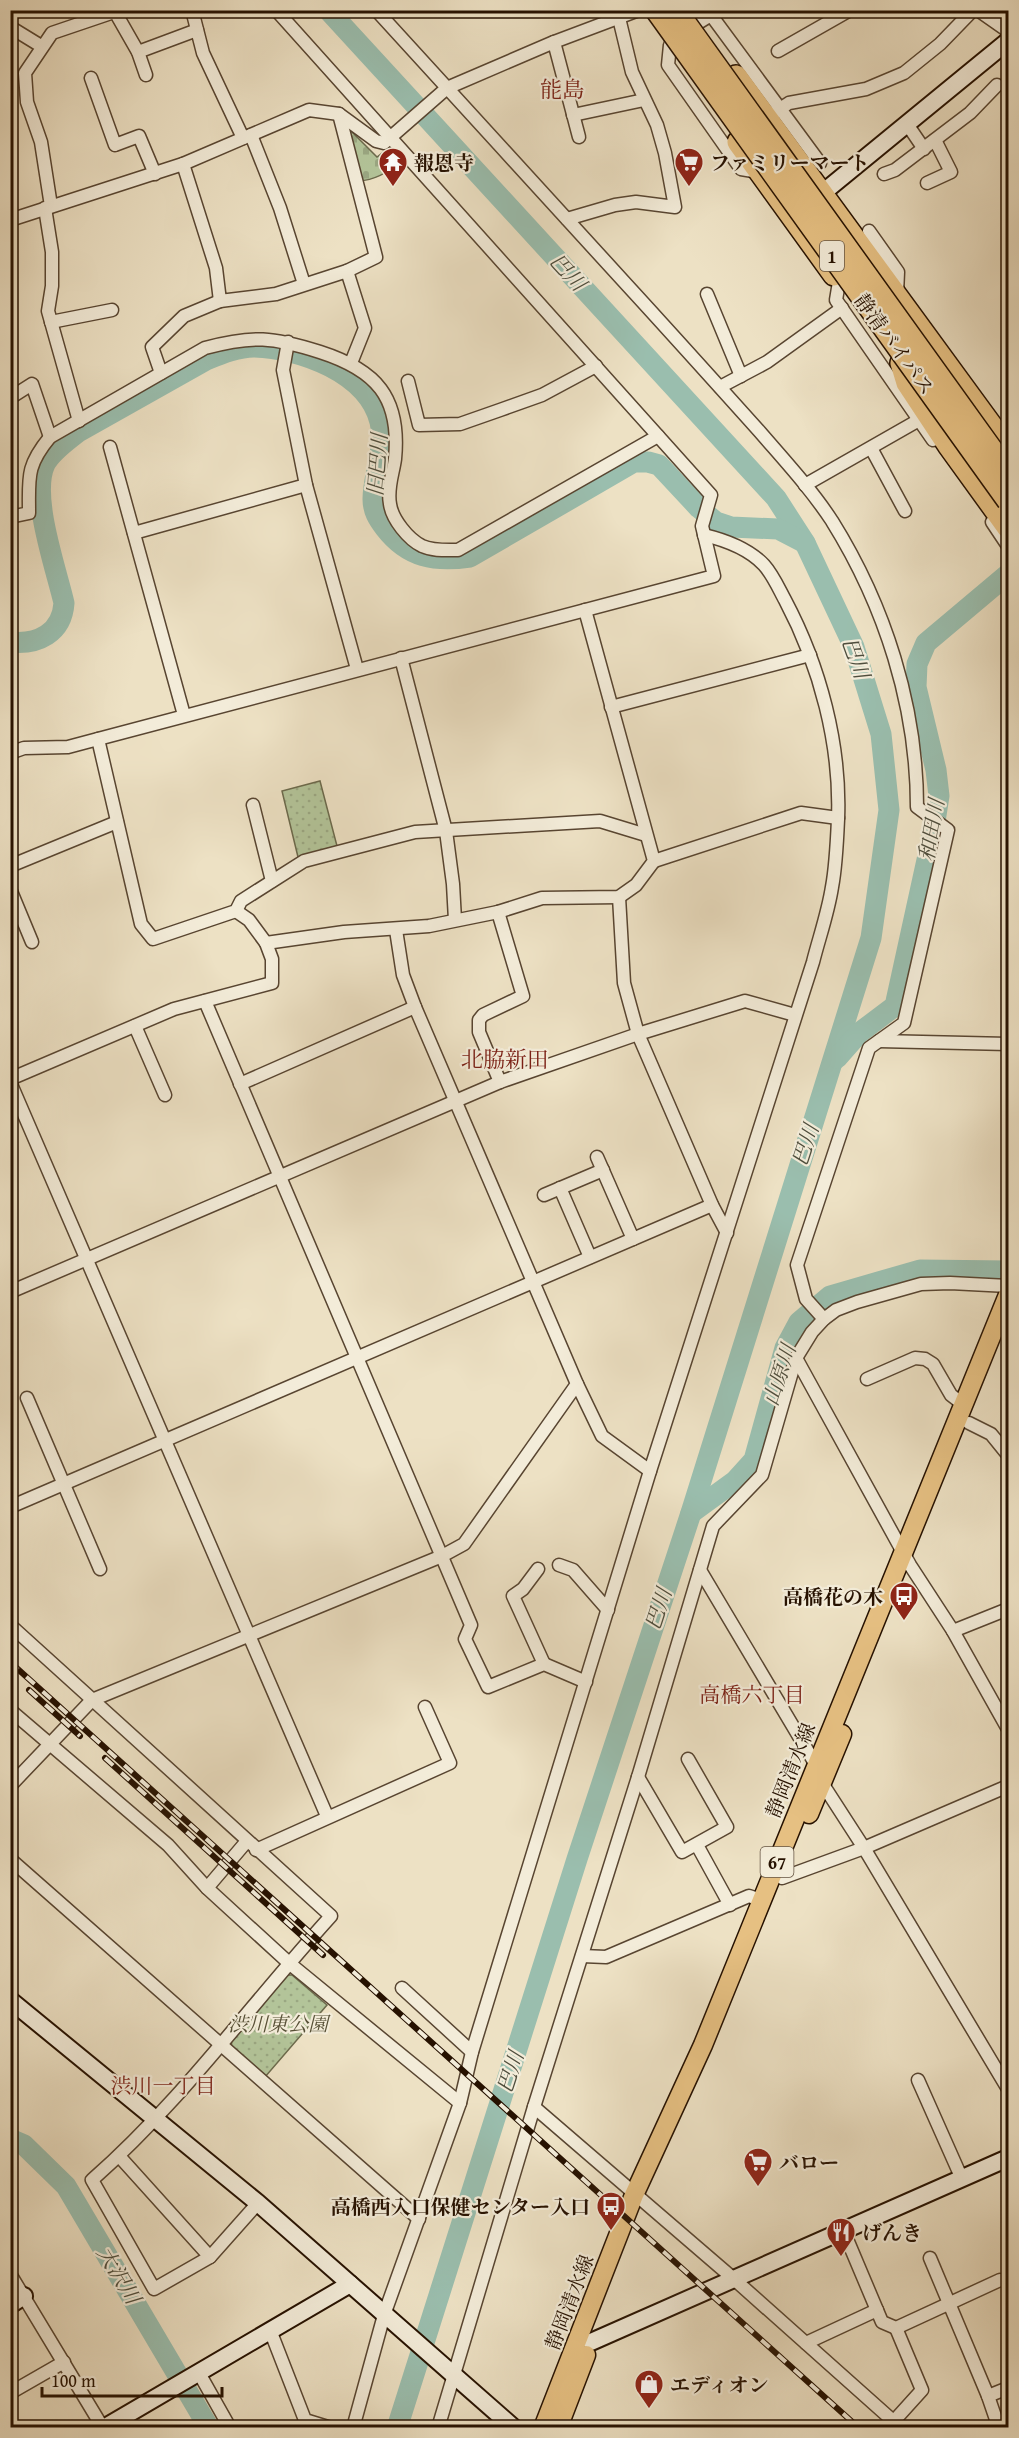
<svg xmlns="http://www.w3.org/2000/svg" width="1019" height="2438" font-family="'Gentium Book Plus','Noto Serif JP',serif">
  <defs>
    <pattern id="cemetery-stones" width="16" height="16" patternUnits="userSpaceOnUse" patternTransform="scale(1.5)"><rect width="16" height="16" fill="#b3c499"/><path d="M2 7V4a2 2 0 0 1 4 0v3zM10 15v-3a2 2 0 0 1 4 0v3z" fill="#9aa782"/></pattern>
    <pattern id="park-dots" width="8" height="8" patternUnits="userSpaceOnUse" patternTransform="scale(1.5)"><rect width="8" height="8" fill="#b3c499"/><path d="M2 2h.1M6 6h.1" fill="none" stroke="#9aa782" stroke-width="1.8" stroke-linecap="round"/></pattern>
  </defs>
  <rect width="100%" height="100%" fill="#ede1c4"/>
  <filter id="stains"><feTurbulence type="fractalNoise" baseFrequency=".00333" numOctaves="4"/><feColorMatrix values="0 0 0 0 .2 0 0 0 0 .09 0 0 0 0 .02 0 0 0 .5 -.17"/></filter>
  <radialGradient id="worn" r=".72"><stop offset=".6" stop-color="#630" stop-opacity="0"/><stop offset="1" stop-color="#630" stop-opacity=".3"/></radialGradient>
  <path fill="url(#cemetery-stones)" stroke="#6c6a4c" stroke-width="1.5" d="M351 131 377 157 390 147 402 161C389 172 376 180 359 181L347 133Z"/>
  <g fill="url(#park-dots)" stroke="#6c6a4c" stroke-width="1.5">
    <path d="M320 781 337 846 298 857 282 791Z"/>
    <path d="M287 1975H292L327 2005 265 2077 232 2048 231 2040Z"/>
  </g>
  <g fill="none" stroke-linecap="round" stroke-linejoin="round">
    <g stroke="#9abeae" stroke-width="21">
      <path d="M328 10 776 498 805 543 854 647 881 734 889 810 871 938 691 1513 577 1859 397 2428"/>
      <path d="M10 642C38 645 62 633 64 603 56 568 30 496 45 464 52 451 67 441 78 432L206 360C221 354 238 347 254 347 300 348 368 373 380 422 386 447 373 475 373 499 373 511 378 519 385 528 408 558 435 562 470 557L634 462H648L659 465 699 508 716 522 731 527 778 529 805 543"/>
      <path d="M837 1058 859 1033 895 1006 934 828 939 796 936 770 916 687 917 664 926 643 1008 574"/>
      <path d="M691 1513 735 1481 754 1460 785 1348 799 1322 830 1296 920 1270 1008 1271"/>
      <path d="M10 2139 24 2145 66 2186 209 2428"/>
    </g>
    <g stroke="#584531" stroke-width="15">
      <g id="street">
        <path d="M114 10 138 52 146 75"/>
        <path d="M192 10 203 53 243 138"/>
        <path d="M376 10C460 102 543 193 627 285 672 334 716 383 760 432 785 461 811 489 832 521 885 606 917 706 917 807L948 830 904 1023 869 1048 797 1265 806 1299 824 1319"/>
        <path d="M978 10 1008 31"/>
        <path d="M10 18 15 10"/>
        <path d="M698 23 711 15 820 163"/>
        <path d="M10 27 41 46"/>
        <path d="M554 42 579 137"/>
        <path d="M670 45 668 65 741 169 759 172"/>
        <path d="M778 51 850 10"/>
        <path d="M138 52 197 30"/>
        <path d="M91 78 115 145 139 136 155 174"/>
        <path d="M573 115 644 100"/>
        <path d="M766 118 789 103 866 89 904 73 940 44 973 10"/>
        <path d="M907 124 924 149"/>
        <path d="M251 135 280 208 304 284"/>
        <path d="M183 164 216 268 220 301 276 294 347 271 376 257 339 114"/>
        <path d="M884 174 895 170 970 113 997 85"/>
        <path d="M927 183 951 172 935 140"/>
        <path d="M51 206 41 142 27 102 25 73 52 33 114 12"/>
        <path d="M45 208 52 252V286L48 311 79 421"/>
        <path d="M567 219 615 205 636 202 675 207 665 153 657 125 632 72 619 18"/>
        <path d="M10 220 183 164 309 110 339 114 376 141 384 143 447 88 554 42 639 10"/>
        <path d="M869 231 898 272 897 294"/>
        <path d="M347 271 365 328 351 363"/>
        <path d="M839 282 836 300 933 440"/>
        <path d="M707 294 741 376"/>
        <path d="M51 322 112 310"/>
        <path d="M288 342 283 370 306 485 357 669"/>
        <path d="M161 373 152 347 184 316 220 301"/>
        <path d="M408 381 419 425 460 424 500 410 542 395 596 366"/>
        <path d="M720 387 767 362 842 308"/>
        <path d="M10 398 32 384 50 437"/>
        <path d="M110 447 184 715"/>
        <path d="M871 448 905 511"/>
        <path d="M805 485 919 420"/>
        <path d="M10 517 29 513C29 477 26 466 50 437L205 348C253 335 273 337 320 352 376 370 401 397 395 459 393 474 387 488 390 504 392 519 408 539 422 546 433 551 446 550 458 550L658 436"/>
        <path d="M992 522 1008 546"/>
        <path d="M134 533 306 485"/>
        <path d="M401 658 446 831 453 884 455 920"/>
        <path d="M611 707 810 655"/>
        <path d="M98 739 141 924 153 939 236 911 241 901 304 861 415 832 600 821 646 835"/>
        <path d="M10 753 24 748 68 747 98 739 714 576 702 526 711 495 276 10"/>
        <path d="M253 805 272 881"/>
        <path d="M654 861 801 813 838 818"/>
        <path d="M10 866 117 822"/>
        <path d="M10 889 32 942"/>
        <path d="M619 897 624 983 638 1034 712 1205 727 1233"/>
        <path d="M236 911 249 920 266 943"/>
        <path d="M498 912 523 996 483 1015 479 1020V1032L500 1082"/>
        <path d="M205 1001 471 1625 465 1639 488 1687 544 1664 586 1682"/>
        <path d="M135 1026 165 1095"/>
        <path d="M879 1041 1008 1044"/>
        <path d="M10 1079 174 1009 272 983V959L266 943 344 932 429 926 498 912 542 898 619 897 636 885 654 861 585 610"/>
        <path d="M10 1082 327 1816"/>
        <path d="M240 1084 415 1007"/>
        <path d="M597 1157 633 1239"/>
        <path d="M560 1188 590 1257"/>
        <path d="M544 1195 603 1170"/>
        <path d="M10 1292 500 1082 638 1034 745 1001 795 1015"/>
        <path d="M796 1358 910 1565 953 1631"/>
        <path d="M867 1379 915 1358 925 1359 933 1364 951 1395 964 1405"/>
        <path d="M577 1384 602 1436 650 1471"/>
        <path d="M27 1398 100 1569"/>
        <path d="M969 1423 991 1434 1008 1455"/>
        <path d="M10 1507 712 1205"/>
        <path d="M559 1565 573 1570 608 1610"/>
        <path d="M538 1569 523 1589 513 1596 544 1664"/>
        <path d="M700 1570 816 1765 822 1783 864 1848 1008 2089"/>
        <path d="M1008 1609 953 1631 1008 1729"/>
        <path d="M10 1625 331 1916C251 2004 182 2101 92 2180L154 2289 210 2257 258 2203"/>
        <path d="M10 1710 168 1845 207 1888 289 1963 460 2103"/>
        <path d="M638 1777 682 1852 727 1827 688 1759"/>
        <path d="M10 1786 92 1700 442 1556 464 1544 577 1384 415 1007 403 975 396 930"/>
        <path d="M697 1845 730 1905"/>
        <path d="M256 1850 450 1763 425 1707"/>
        <path d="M10 1859 419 2219"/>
        <path d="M782 1878 864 1848 1008 1786"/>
        <path d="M207 1888 247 1841"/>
        <path d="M582 1956 606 1957 749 1896 761 1900"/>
        <path d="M402 1988 472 2052"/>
        <path d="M918 2080 962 2179"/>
        <path d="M534 2107 735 2280 901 2428"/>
        <path d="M119 2156 210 2257"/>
        <path d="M844 2232 882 2322 896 2328 1000 2280"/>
        <path d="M930 2258 988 2396 999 2428"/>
        <path d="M10 2274 103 2428"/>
        <path d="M270 2330 305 2420 331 2428"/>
        <path d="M806 2343 877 2310"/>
        <path d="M199 2373 230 2428"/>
        <path d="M10 2393 64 2362"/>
        <path d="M988 2396 1008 2388"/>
        <path d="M894 2421 922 2390 896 2328"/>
        <path d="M353 2428 384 2315 460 2103 472 2052 650 1471 813 962C819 938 828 913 832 887 836 866 837 842 838 819 841 745 820 666 785 600 779 589 773 575 764 565 749 549 725 540 704 535"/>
        <path d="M438 2428 534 2107 638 1777 713 1526 762 1475 796 1358 812 1332 824 1319 836 1310 857 1302 921 1284 950 1283 1008 1286"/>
      </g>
    </g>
    <g stroke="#261100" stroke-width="20">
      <g id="secondary">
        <path d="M814 200 1008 41"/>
        <path d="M10 2000 258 2203 514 2428"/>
        <path d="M10 2305 24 2296"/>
        <path d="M591 2342 1008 2158"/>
        <path d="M104 2428 350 2284"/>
      </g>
    </g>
    <g stroke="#261100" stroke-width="21">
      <g id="primary">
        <path d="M809 1814 842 1734"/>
        <path d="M543 2428 634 2195 703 2045 1008 1295"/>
        <path d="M558 2428 586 2355"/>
      </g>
    </g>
    <g stroke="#261100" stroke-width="24">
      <g id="highway">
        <path d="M736 76 1008 448"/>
        <path d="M738 142 834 275"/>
        <path d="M901 363 907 383 948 445 1008 528"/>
      </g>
    </g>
    <use href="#street" stroke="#f3ecd9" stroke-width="12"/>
    <use href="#secondary" stroke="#f3ecd9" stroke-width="16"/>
    <use href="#primary" stroke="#e6c082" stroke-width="18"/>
    <use href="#highway" stroke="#e6c082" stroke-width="21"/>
    <g stroke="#261100" stroke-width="6">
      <g id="rail">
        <path d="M10 1662 859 2428"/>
        <path d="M29 1690 80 1736"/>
        <path d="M105 1758 323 1955"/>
      </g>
    </g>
    <use href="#rail" stroke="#f3ecd9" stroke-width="4" stroke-dasharray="11" stroke-linecap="butt"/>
    <g stroke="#261100" stroke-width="24" stroke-linecap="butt">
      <g id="highway-bridge">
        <path d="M656 10 1008 501"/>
        <path d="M676 10 1008 472"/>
      </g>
    </g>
    <use href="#highway-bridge" stroke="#e6c082" stroke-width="21"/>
  </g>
  <defs>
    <g id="temple-pin" transform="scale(1.5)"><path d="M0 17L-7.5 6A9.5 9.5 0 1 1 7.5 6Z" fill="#8f2418" stroke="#f3ecd9"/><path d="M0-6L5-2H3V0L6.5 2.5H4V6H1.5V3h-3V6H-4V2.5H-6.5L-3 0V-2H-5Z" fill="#fff"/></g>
    <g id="supermarket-pin" transform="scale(1.5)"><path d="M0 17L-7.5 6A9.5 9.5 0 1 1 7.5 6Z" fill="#8f2418" stroke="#f3ecd9"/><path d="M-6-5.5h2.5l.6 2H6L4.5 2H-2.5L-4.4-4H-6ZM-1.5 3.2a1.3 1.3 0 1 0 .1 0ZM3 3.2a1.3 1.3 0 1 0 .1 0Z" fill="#fff"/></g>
    <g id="bus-pin" transform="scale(1.5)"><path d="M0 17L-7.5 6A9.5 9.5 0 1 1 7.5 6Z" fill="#8f2418" stroke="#f3ecd9"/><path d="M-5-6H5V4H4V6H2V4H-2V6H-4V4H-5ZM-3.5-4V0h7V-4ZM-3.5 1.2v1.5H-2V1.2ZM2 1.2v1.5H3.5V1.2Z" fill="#fff"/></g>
    <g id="restaurant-pin" transform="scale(1.5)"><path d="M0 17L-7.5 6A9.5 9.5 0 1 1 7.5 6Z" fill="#8f2418" stroke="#f3ecd9"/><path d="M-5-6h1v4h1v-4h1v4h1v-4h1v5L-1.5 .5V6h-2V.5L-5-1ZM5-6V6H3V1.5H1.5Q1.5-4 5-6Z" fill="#fff"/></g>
    <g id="shop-pin" transform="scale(1.5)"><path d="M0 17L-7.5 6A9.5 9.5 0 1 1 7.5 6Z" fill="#8f2418" stroke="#f3ecd9"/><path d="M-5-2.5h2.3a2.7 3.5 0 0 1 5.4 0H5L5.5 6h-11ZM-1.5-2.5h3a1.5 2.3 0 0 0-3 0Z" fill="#fff"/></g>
  </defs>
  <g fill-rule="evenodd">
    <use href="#temple-pin" x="393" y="162"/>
    <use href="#supermarket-pin" x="689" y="162"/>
    <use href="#bus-pin" x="904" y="1596"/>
    <use href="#supermarket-pin" x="758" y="2162"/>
    <use href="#bus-pin" x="611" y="2206"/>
    <use href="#restaurant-pin" x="841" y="2232"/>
    <use href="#shop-pin" x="649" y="2384"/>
  </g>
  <g text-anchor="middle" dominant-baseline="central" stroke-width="4.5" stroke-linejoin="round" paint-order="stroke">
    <g fill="#f3ecd9" stroke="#645341" stroke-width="1.5">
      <rect x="820" y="241" width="24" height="30" rx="4.5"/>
      <rect x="760.5" y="1847" width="33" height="30" rx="4.5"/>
    </g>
    <g font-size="18" font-weight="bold" fill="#261100">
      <text x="832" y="256">1</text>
      <text x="777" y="1862">67</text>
    </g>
    <g font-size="20" font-weight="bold" fill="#261100" stroke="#f3ecd9" text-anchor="start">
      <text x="414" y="162">報恩寺</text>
      <text x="710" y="162">ファミリーマート</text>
      <text x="883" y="1596" text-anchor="end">高橋花の木</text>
      <text x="779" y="2162">バロー</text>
      <text x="590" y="2206" text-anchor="end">高橋西入口保健センター入口</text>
      <text x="862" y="2232">げんき</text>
      <text x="670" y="2384">エディオン</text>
    </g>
    <g font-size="20" fill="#261100" stroke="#f3ecd9">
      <text transform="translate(895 344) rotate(54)">静清バイパス</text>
      <text transform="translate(790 1770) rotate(-68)">静岡清水線</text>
      <text transform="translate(569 2302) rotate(-69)">静岡清水線</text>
    </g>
    <g font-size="20" font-style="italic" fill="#575036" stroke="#f3ecd9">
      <text x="278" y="2023">渋川東公園</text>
    </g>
    <g font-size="21" font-style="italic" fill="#4f4e3d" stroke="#f3ecd9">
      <text transform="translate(568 272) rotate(47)">巴川</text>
      <text transform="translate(377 465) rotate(-86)">旧巴川</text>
      <text transform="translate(856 658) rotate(70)">巴川</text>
      <text transform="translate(931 830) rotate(-80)">和田川</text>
      <text transform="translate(805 1145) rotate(-72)">巴川</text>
      <text transform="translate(779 1375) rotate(-72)">山原川</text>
      <text transform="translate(658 1609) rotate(-72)">巴川</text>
      <text transform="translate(510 2072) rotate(-72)">巴川</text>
      <text transform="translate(119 2275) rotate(59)">大沢川</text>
    </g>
    <g font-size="21" fill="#7a1f14" stroke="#f3ecd9">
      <text x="752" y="1694">高橋六丁目</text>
      <text x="163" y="2085">渋川一丁目</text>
    </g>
    <g font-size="22" fill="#7a1f14" stroke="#f3ecd9">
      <text x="562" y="89">能島</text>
      <text x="505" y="1059">北脇新田</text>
    </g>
  </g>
  <rect width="1019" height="2438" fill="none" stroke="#ede1c4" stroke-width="36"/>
  <rect x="12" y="12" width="995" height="2414" fill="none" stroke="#261100" stroke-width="3"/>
  <rect x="18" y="18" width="983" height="2402" fill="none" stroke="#261100" stroke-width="1.5"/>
  <path d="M42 2387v9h180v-9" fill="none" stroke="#261100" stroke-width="3"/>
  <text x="51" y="2387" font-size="18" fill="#261100" stroke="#f3ecd9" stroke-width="4.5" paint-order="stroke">100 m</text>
  <rect width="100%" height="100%" filter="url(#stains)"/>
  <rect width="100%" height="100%" fill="url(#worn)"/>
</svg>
